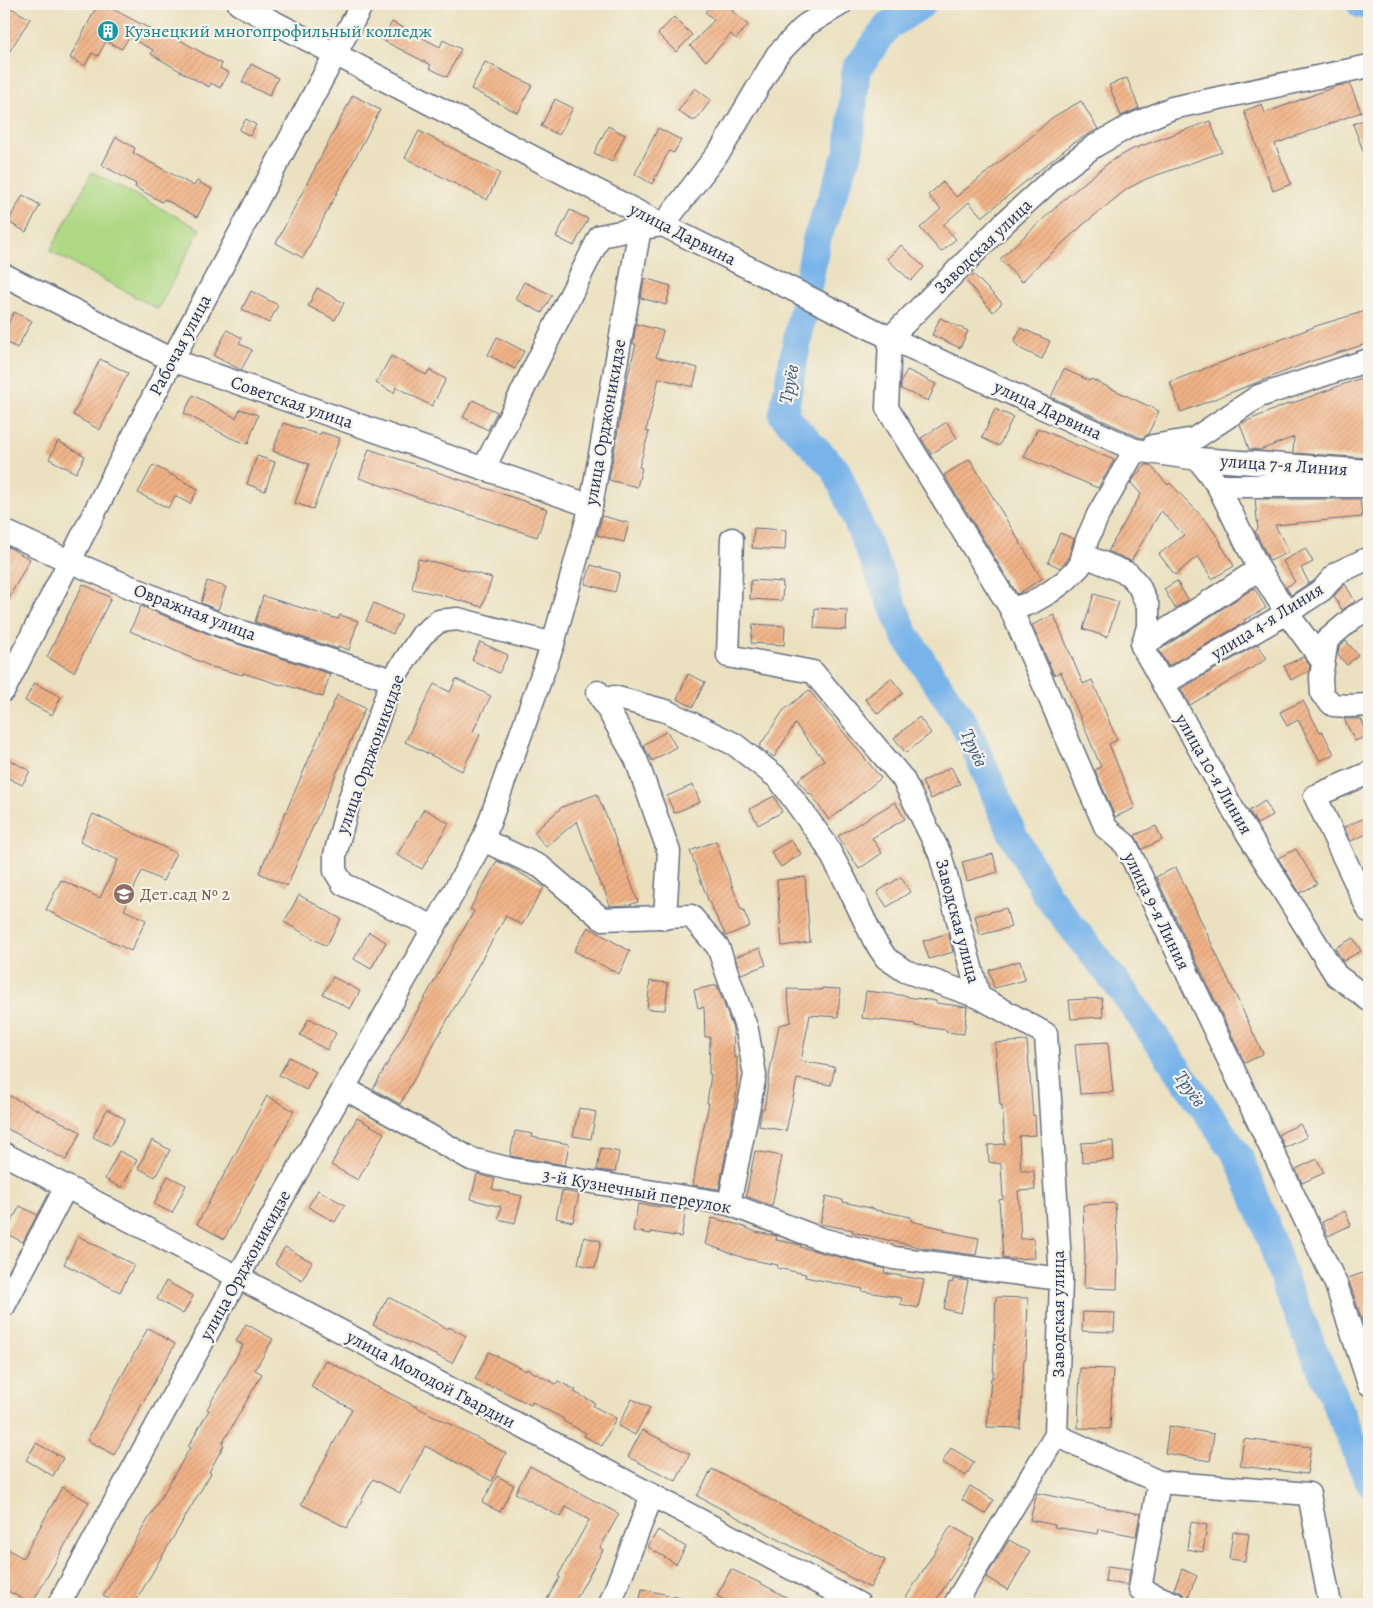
<svg xmlns="http://www.w3.org/2000/svg" width="1373" height="1608" font-family="Alegreya,serif">
  <defs>
    <pattern id="building-hatch" width="6" height="6" patternUnits="userSpaceOnUse" patternTransform="scale(1.25)"><rect width="6" height="6" fill="#f1b285"/><path d="M-1 1l2-2M0 6l6-6M5 7l2-2" fill="none" stroke="#ce9975"/></pattern>
  </defs>
  <rect width="100%" height="100%" fill="#f7f3e8"/>
  <filter id="ink" filterUnits="userSpaceOnUse"><feTurbulence type="fractalNoise" baseFrequency=".02" numOctaves="2"/><feDisplacementMap in="SourceGraphic" scale="10" xChannelSelector="R" yChannelSelector="G"/><feConvolveMatrix kernelMatrix="1 2 1 2 8 2 1 2 1" color-interpolation-filters="sRGB"/></filter>
  <filter id="wash" filterUnits="userSpaceOnUse"><feTurbulence type="fractalNoise" baseFrequency=".0096" numOctaves="4" result="noise"/><feDisplacementMap in="SourceGraphic" scale="20" xChannelSelector="R" yChannelSelector="G"/><feGaussianBlur stdDeviation="1.12" result="paint"/><feColorMatrix in="noise" values="0 0 0 0 0 0 0 0 0 0 0 0 0 0 0 0 0 1.4 0 .05"/><feComposite in="paint" operator="in"/></filter>
  <g filter="url(#wash)">
    <rect width="100%" height="100%" fill="#ebe1c0"/>
    <path fill="#aed883" stroke="#648470" d="M92 172 200 229 158 309 50 251Z"/>
    <g fill="none" stroke-linecap="round" stroke-linejoin="round">
      <g stroke="#78b4ea" stroke-width="29">
        <path d="M922 4 888 26 856 70 849 150 817 238 783 415 836 470 905 635 966 727 1012 833 1047 895 1125 994 1238 1156 1266 1225 1287 1288 1369 1481"/>
        <path d="M1361 4 1369 5"/>
      </g>
    </g>
    <g id="blocks">
      <g fill="url(#building-hatch)">
        <path d="M4 4 30 19 4 60Z"/>
        <path d="M98 4H103L162 35 164 31 222 64 220 68 229 73 220 88 211 83 209 87 185 74 151 54 153 50 129 37 122 49 106 41 98 56 92 53 85 66 70 58Z"/>
        <path d="M712 4H738L732 11 748 25 736 39 731 34 706 61 690 46 714 20 705 12Z"/>
        <path d="M674 17 692 35 676 52 658 34Z"/>
        <path d="M392 22 440 47 443 40 461 49 447 77 429 68 431 65 382 40Z"/>
        <path d="M485 62 532 85 518 113 471 89Z"/>
        <path d="M251 64 278 78 269 96 242 82Z"/>
        <path d="M1127 78 1139 108 1121 116 1109 85Z"/>
        <path d="M1350 84 1361 112 1275 144 1291 184 1273 191 1244 111 1262 104 1265 113 1337 86Z"/>
        <path d="M695 88 711 100 696 120H691L678 111Z"/>
        <path d="M353 95 380 110 303 258 276 243Z"/>
        <path d="M555 99 573 108 559 135 541 126Z"/>
        <path d="M1081 101 1098 129 1073 143 982 217 969 202 943 225 956 239 941 252 920 228 941 209 928 195 943 182 956 197 1026 141 1053 117Z"/>
        <path d="M1369 118V164H1368L1353 124Z"/>
        <path d="M246 119 256 125 250 136 239 130Z"/>
        <path d="M1210 121 1222 152 1146 179 1127 189 1084 224 1035 268 1022 282 1000 259 1068 196 1111 161 1133 149Z"/>
        <path d="M608 126 625 135 612 162 594 153Z"/>
        <path d="M658 128 681 140 674 153 669 151 652 184 635 174Z"/>
        <path d="M419 131 500 173 487 200 405 158Z"/>
        <path d="M116 137 135 148 133 153 194 186 197 181 212 189 197 217 164 199 162 202 135 187 136 184 102 165Z"/>
        <path d="M23 195 40 205 26 232 8 222Z"/>
        <path d="M570 210 588 219 574 246 556 237Z"/>
        <path d="M901 245 924 267 911 281 887 259Z"/>
        <path d="M974 275 1002 303 993 312 967 282Z"/>
        <path d="M644 278 671 286 666 305 641 298Z"/>
        <path d="M524 282 552 295 542 313 515 299Z"/>
        <path d="M317 288 344 303 335 320 308 306Z"/>
        <path d="M251 291 278 305 269 323 242 309Z"/>
        <path d="M1369 310V343L1312 361 1181 412 1170 382 1319 325Z"/>
        <path d="M14 312 32 321 17 348 4 341V331Z"/>
        <path d="M940 318 968 331 960 348 932 335Z"/>
        <path d="M636 324 663 331 656 357 698 368 693 387 659 378 646 431 649 432 639 467 642 468 637 487 609 480 627 379 636 344H633Z"/>
        <path d="M1021 328 1050 341 1042 359 1021 349 1014 342Z"/>
        <path d="M227 330 242 338 239 343 252 350 241 370 214 356Z"/>
        <path d="M497 337 524 351 515 369 488 355Z"/>
        <path d="M391 356 426 375 429 370 446 379 432 406 396 387 394 393 376 383Z"/>
        <path d="M100 359 128 373 100 430 73 415Z"/>
        <path d="M1064 369 1090 381 1091 379 1159 411 1148 434 1143 438 1139 437 1051 397Z"/>
        <path d="M907 370 936 384 928 401 901 389V382Z"/>
        <path d="M1369 375V458L1293 453 1294 437 1260 450 1249 449 1240 424 1242 423 1290 403V404Z"/>
        <path d="M193 395 236 418 240 409 258 415 248 444 231 438 184 413Z"/>
        <path d="M473 400 497 412 488 430 463 417Z"/>
        <path d="M995 409 1013 417 999 446 982 438Z"/>
        <path d="M947 422 957 438 931 454 921 438Z"/>
        <path d="M283 423 320 435 321 432 340 438 313 509 295 503 309 464 273 451Z"/>
        <path d="M1038 428 1072 443 1114 460 1098 488 1024 457Z"/>
        <path d="M58 441 85 456 76 473 49 459Z"/>
        <path d="M369 449 547 509 537 537 359 478Z"/>
        <path d="M257 456 275 462 265 491 247 484Z"/>
        <path d="M970 459 1042 579 1019 593 1017 594 944 475Z"/>
        <path d="M153 465 198 489 190 504 175 496 168 508 138 493Z"/>
        <path d="M1146 465H1150L1168 485 1170 483 1207 522 1221 542 1220 543 1234 566 1212 579 1198 556 1175 575 1159 554 1184 535 1161 511 1131 561 1108 551 1141 494 1131 483 1137 474Z"/>
        <path d="M1255 499H1360L1362 517 1275 525 1289 552 1270 561 1255 531 1258 529Z"/>
        <path d="M602 516 629 523 624 542 597 535Z"/>
        <path d="M754 528 786 530 785 550 752 548Z"/>
        <path d="M1060 533 1074 539 1068 559 1060 568 1048 562Z"/>
        <path d="M4 545 30 559 4 607Z"/>
        <path d="M1305 548 1313 562 1301 568 1309 583 1291 595 1286 587 1295 582 1283 561Z"/>
        <path d="M418 559 448 565 492 578 482 607 441 595 412 589Z"/>
        <path d="M591 565 620 573 615 592 585 584Z"/>
        <path d="M751 580 783 582 782 601 750 599Z"/>
        <path d="M207 581 226 587 218 610 201 603Z"/>
        <path d="M1177 581 1188 600 1175 608 1164 589Z"/>
        <path d="M83 584 111 598 74 672 47 657Z"/>
        <path d="M1345 584 1355 601 1342 610 1334 596Z"/>
        <path d="M1254 588 1266 608 1244 620 1245 622 1168 666 1159 650Z"/>
        <path d="M1094 594 1119 602 1107 637 1083 629Z"/>
        <path d="M263 596 338 619 340 615 358 621 349 650 338 646V649L255 622Z"/>
        <path d="M374 603 402 616 393 634 366 621Z"/>
        <path d="M141 606 216 637 330 674 323 697 282 684 281 685 243 673V675L212 667 130 631Z"/>
        <path d="M815 608 847 610 846 630 814 628Z"/>
        <path d="M1054 615 1083 684 1092 680 1117 740 1109 744 1135 808 1115 817 1095 770 1101 767 1061 672 1054 675 1032 625Z"/>
        <path d="M753 624 785 626 784 645 751 643Z"/>
        <path d="M1346 641 1358 655 1347 665 1338 655 1339 647Z"/>
        <path d="M480 642 508 655 499 673 472 660Z"/>
        <path d="M1258 644 1267 659 1190 705 1181 689Z"/>
        <path d="M1303 657 1310 666 1309 671 1291 680 1284 666Z"/>
        <path d="M688 674 705 682 693 707 677 699Z"/>
        <path d="M891 678 903 693 878 714 865 699Z"/>
        <path d="M456 679 491 696 473 731 480 735 462 771 405 742 434 684 450 692Z"/>
        <path d="M34 683 61 697 52 715 25 701Z"/>
        <path d="M809 690 881 778 829 820 810 793 809 794 798 780 824 760 795 724 774 757 759 747 783 711Z"/>
        <path d="M337 695 365 708 287 886 259 873Z"/>
        <path d="M1303 701 1320 732 1322 731 1334 754 1320 761 1298 720 1287 726 1280 712Z"/>
        <path d="M919 717 931 733 906 753 894 738Z"/>
        <path d="M1344 719H1361L1369 735 1355 741Z"/>
        <path d="M667 731 676 747 652 761 643 745Z"/>
        <path d="M4 757 30 771 22 785 4 776Z"/>
        <path d="M951 767 960 784 931 799 922 782Z"/>
        <path d="M693 785 700 802 674 813 667 796Z"/>
        <path d="M597 794 612 830 638 902 629 905 610 906 603 886 601 887 577 821 546 847 534 832 562 807Z"/>
        <path d="M774 796 782 812 758 825 750 809Z"/>
        <path d="M1265 801 1273 815 1257 824 1249 811Z"/>
        <path d="M895 802 905 819 872 838 882 853 859 869 838 836Z"/>
        <path d="M424 809 449 823 422 869 397 855Z"/>
        <path d="M93 814 176 853 163 881 142 871 124 910 146 920 131 951 46 910 61 880 100 898 118 860 80 842Z"/>
        <path d="M1369 816V833L1351 841 1344 827Z"/>
        <path d="M1156 826 1162 840 1142 849 1135 835Z"/>
        <path d="M791 840 801 854 781 867 771 852Z"/>
        <path d="M716 841 741 910 743 909 750 926 726 936 708 900 690 851Z"/>
        <path d="M1296 849 1317 884 1300 893 1278 858Z"/>
        <path d="M993 854 998 872 967 881 962 862Z"/>
        <path d="M497 861 515 870 544 887 522 925 506 916 400 1104 373 1089 474 911 470 909Z"/>
        <path d="M1176 867 1263 1054 1245 1063 1156 877Z"/>
        <path d="M805 877 810 942 782 946 777 880Z"/>
        <path d="M901 877 910 892 887 907 877 892Z"/>
        <path d="M299 895 341 919 326 946 284 922Z"/>
        <path d="M1006 908 1011 927 980 935 975 916Z"/>
        <path d="M588 927 630 951 619 974 574 951Z"/>
        <path d="M369 932 386 942 371 969 354 959Z"/>
        <path d="M948 933 953 952 929 959 923 941Z"/>
        <path d="M1353 938 1361 951 1343 961 1335 948Z"/>
        <path d="M760 948 766 965 741 974 735 957Z"/>
        <path d="M1020 961 1025 980 994 988 989 970Z"/>
        <path d="M333 977 360 991 350 1009 323 994Z"/>
        <path d="M650 981 668 983 665 1010 647 1009Z"/>
        <path d="M717 985 733 1029 734 1057H737V1089L733 1116 719 1189 693 1185 698 1155 709 1103H707L711 1074H709L710 1037H705L704 1007 698 1008 694 990Z"/>
        <path d="M822 988 840 989 838 1017 810 1015 801 1061 835 1067 831 1085 797 1079 786 1131 759 1126 762 1108 764 1109 771 1065 779 1025 791 1022 787 989 822 990Z"/>
        <path d="M866 991 908 996V997L936 1001V1003L967 1007 964 1034 946 1032V1030L915 1026V1024L862 1018Z"/>
        <path d="M1102 998 1103 1017 1071 1019 1069 1000Z"/>
        <path d="M309 1018 336 1033 327 1050 300 1035Z"/>
        <path d="M1027 1041 1033 1116 1035 1115 1036 1135 1019 1136 1021 1171H1034L1035 1190 1018 1191 1021 1239 1034 1238 1035 1258 1010 1259 1003 1258 999 1200 1003 1199 1001 1164 989 1162 988 1145 1005 1144 1002 1105H1000L995 1043Z"/>
        <path d="M1108 1042 1113 1092 1080 1094 1075 1044Z"/>
        <path d="M289 1057 316 1072 306 1090 279 1075Z"/>
        <path d="M4 1093 81 1132 66 1160 4 1127Z"/>
        <path d="M267 1096 294 1111 224 1239 197 1224Z"/>
        <path d="M579 1108 596 1112 591 1139 573 1136Z"/>
        <path d="M107 1109 125 1119 111 1146 93 1137Z"/>
        <path d="M357 1118 384 1133 358 1180 331 1165Z"/>
        <path d="M1300 1124 1307 1137 1285 1148 1279 1134Z"/>
        <path d="M515 1131 533 1134 532 1137 569 1144 565 1165 510 1156Z"/>
        <path d="M152 1140 170 1150 155 1177 138 1168Z"/>
        <path d="M1113 1141 1114 1160 1082 1162 1081 1143Z"/>
        <path d="M601 1148 619 1152 615 1172 597 1170Z"/>
        <path d="M119 1151 137 1160 122 1188 105 1179Z"/>
        <path d="M755 1151 782 1156 772 1206 746 1196Z"/>
        <path d="M1317 1159 1324 1173 1302 1183 1296 1169Z"/>
        <path d="M477 1174 495 1179 492 1189 522 1196 515 1223 498 1219 501 1207 471 1199Z"/>
        <path d="M168 1176 186 1185 172 1213 154 1204Z"/>
        <path d="M318 1190 345 1205 335 1222 308 1207Z"/>
        <path d="M562 1191 579 1194 573 1222 556 1218Z"/>
        <path d="M826 1196 843 1200V1202L875 1209V1210L911 1217V1221L945 1229 944 1231 979 1238 976 1255 923 1248 852 1232 853 1230 820 1224Z"/>
        <path d="M1115 1203 1118 1256 1117 1289 1084 1288 1085 1257 1083 1205Z"/>
        <path d="M638 1204 686 1210 681 1237 651 1232V1234L633 1231Z"/>
        <path d="M20 1206 37 1215 23 1242 5 1233Z"/>
        <path d="M1345 1211 1351 1225 1328 1236 1322 1222Z"/>
        <path d="M712 1218 739 1225 756 1232 777 1236 776 1240 801 1245 800 1247 885 1269 884 1273 924 1280 918 1308 900 1304 902 1298 862 1291 863 1289 805 1277 806 1274 777 1268 778 1265 747 1259 705 1244Z"/>
        <path d="M78 1236 134 1265 120 1292 64 1264Z"/>
        <path d="M584 1237 601 1241 595 1268 578 1264Z"/>
        <path d="M285 1247 312 1262 302 1280 275 1264Z"/>
        <path d="M1369 1271V1338H1368L1348 1278Z"/>
        <path d="M953 1279 968 1281 961 1313 944 1309 949 1282 952 1283Z"/>
        <path d="M166 1281 193 1296 183 1314 157 1299Z"/>
        <path d="M388 1297 448 1329 449 1327 466 1336 452 1363 373 1325Z"/>
        <path d="M996 1297 1028 1298 1026 1359H1024L1020 1428 987 1427 991 1378H993Z"/>
        <path d="M1083 1312 1115 1313 1114 1332 1082 1331Z"/>
        <path d="M246 1324 273 1339 255 1370 262 1374 222 1444 224 1445 209 1472 211 1473 134 1604H118L103 1596 190 1448 188 1447 209 1410 207 1409 243 1345 236 1341Z"/>
        <path d="M148 1328 175 1344 114 1455 87 1440Z"/>
        <path d="M489 1352 526 1371 527 1369 556 1384 558 1381 576 1390 574 1392 595 1403 593 1406 616 1418 602 1446 584 1436 586 1433 563 1421 564 1419 532 1402 531 1405 493 1386 492 1388 475 1379Z"/>
        <path d="M325 1360 506 1453 492 1481 425 1446 400 1493 373 1479 347 1528 301 1504 352 1409 311 1387Z"/>
        <path d="M1080 1368 1113 1369 1110 1429 1078 1428Z"/>
        <path d="M632 1399 650 1408 635 1435 618 1426Z"/>
        <path d="M1169 1426 1214 1434 1210 1461 1165 1453Z"/>
        <path d="M642 1430 690 1454 676 1481 628 1457Z"/>
        <path d="M1244 1439 1311 1447 1307 1474 1240 1466Z"/>
        <path d="M36 1443 63 1458 53 1476 26 1460Z"/>
        <path d="M951 1448 974 1462 966 1476 942 1462Z"/>
        <path d="M530 1466 619 1514 600 1548 603 1550 573 1604H544L560 1577 558 1576 589 1520 566 1507 561 1517 515 1493Z"/>
        <path d="M712 1469 885 1560 870 1588 697 1496Z"/>
        <path d="M497 1476 514 1485 500 1512 482 1503Z"/>
        <path d="M970 1486 994 1500 985 1514 962 1500Z"/>
        <path d="M62 1487 89 1502 32 1604 4 1589V1547L23 1558Z"/>
        <path d="M1037 1493 1140 1514 1136 1536 1099 1529 1098 1534 1054 1527 1055 1525 1030 1520Z"/>
        <path d="M1191 1522 1207 1525 1203 1552 1187 1549Z"/>
        <path d="M951 1526 974 1539 966 1554 934 1604H902Z"/>
        <path d="M658 1530 686 1547 676 1564 648 1547Z"/>
        <path d="M1233 1532 1249 1534 1245 1561 1229 1559Z"/>
        <path d="M1009 1540 1030 1552 1008 1590 986 1577Z"/>
        <path d="M1107 1566 1130 1569 1127 1585 1105 1582Z"/>
        <path d="M731 1569 762 1584 799 1604H733L717 1596Z"/>
        <path d="M1182 1569 1197 1576 1187 1599 1181 1592 1174 1589Z"/>
        <path d="M642 1589 685 1599 684 1604H639Z"/>
      </g>
    </g>
  </g>
  <g filter="url(#ink)">
    <use href="#blocks" fill-opacity="0" stroke="#646d80" stroke-width="1"/>
    <g fill="none" stroke-linecap="round" stroke-linejoin="round">
      <g stroke="#646d80" stroke-width="25">
        <g id="minor">
          <path d="M239 4 663 225 890 338 1135 450 1198 459 1218 486 1259 569 1287 613 1323 662"/>
          <path d="M4 275 172 360 591 506"/>
          <path d="M1153 446 1194 439 1259 396 1369 360"/>
          <path d="M1135 450 1098 515 1087 540 1080 566 1065 581 1050 592 1031 603 1011 609 1106 828 1126 845 1336 1284 1369 1384"/>
          <path d="M1198 459 1369 471"/>
          <path d="M484 468 600 236 640 228"/>
          <path d="M1218 486H1369"/>
          <path d="M4 531 69 561 220 625 392 680"/>
          <path d="M732 539 728 656 813 672 903 779 940 854 979 997 1046 1034 1061 1279 1056 1435 955 1604"/>
          <path d="M1083 555 1129 574 1139 586 1148 607V627L1142 646 1239 820 1336 975 1369 1000"/>
          <path d="M1011 609 887 408 890 338 1003 224 1061 171 1093 147 1128 127 1172 108 1369 66"/>
          <path d="M1369 609 1354 617 1327 640 1321 677 1322 694 1333 705 1348 706 1369 705"/>
          <path d="M1142 646 1259 569"/>
          <path d="M1163 684 1287 613 1322 590 1337 573 1369 558"/>
          <path d="M4 690 172 360 362 4"/>
          <path d="M598 692 636 759 669 852 665 918"/>
          <path d="M614 697 666 711 734 744 779 779 825 843 846 882 874 940 886 958 905 971 979 997"/>
          <path d="M1369 773 1315 796 1369 911"/>
          <path d="M483 840 541 867 602 919 691 916 718 947 747 1030 755 1075 729 1204"/>
          <path d="M434 927 343 884 335 871V855L349 801 392 680 422 635 439 621 458 619 553 644"/>
          <path d="M344 1088 471 1159 510 1169 729 1204 821 1239 894 1258 1061 1279"/>
          <path d="M4 1154 859 1604"/>
          <path d="M4 1306 66 1187"/>
          <path d="M1056 1435 1159 1482 1309 1494 1330 1604"/>
          <path d="M1159 1482 1140 1589 1175 1604"/>
          <path d="M59 1604 238 1277 483 840 553 644 591 506 640 228 663 225 722 148 777 55 806 25 841 4"/>
          <path d="M610 1604 652 1495"/>
        </g>
      </g>
      <use href="#minor" stroke="#fff" stroke-width="22"/>
    </g>
  </g>
  <defs>
    <g id="building-disc" transform="scale(1.125)"><circle r="9.5" fill="#0f9aa8" stroke="#f7f3e8"/><path d="M-4-6H4V6H1V3H-1V6H-4ZM-2.5-4.3h1.7v1.8h-1.7ZM.8-4.3h1.7v1.8H.8ZM-2.5-1h1.7V.8h-1.7ZM.8-1h1.7V.8H.8Z" fill="#fff"/></g>
    <g id="school-disc" transform="scale(1.125)"><circle r="9.5" fill="#8d6e63" stroke="#f7f3e8"/><path d="M0-5L7-2L0 1L-7-2ZM-4 1L0 2.5L4 1V4Q0 6-4 4Z" fill="#fff"/></g>
  </defs>
  <g fill-rule="evenodd">
    <use href="#building-disc" x="108" y="31"/>
    <use href="#school-disc" x="124" y="894"/>
  </g>
  <g text-anchor="middle" dominant-baseline="central" stroke-width="4.5" stroke-linejoin="round" paint-order="stroke">
    <g font-size="18" fill="#0d838f" stroke="#f7f3e8" text-anchor="start">
      <text x="124" y="31">Кузнецкий многопрофильный колледж</text>
    </g>
    <g font-size="18" fill="#1b2f5e" stroke="#f7f3e8">
      <text transform="translate(683 234) rotate(27)">улица Дарвина</text>
      <text transform="translate(983 246) rotate(-44)">Заводская улица</text>
      <text transform="translate(180 345) rotate(-62)">Рабочая улица</text>
      <text transform="translate(292 402) rotate(19)">Советская улица</text>
      <text transform="translate(1048 410) rotate(25)">улица Дарвина</text>
      <text transform="translate(605 422) rotate(-80)">улица Орджоникидзе</text>
      <text transform="translate(1284 465) rotate(4)">улица 7-я Линия</text>
      <text transform="translate(195 612) rotate(21)">Овражная улица</text>
      <text transform="translate(1267 621) rotate(-32)">улица 4-я Линия</text>
      <text transform="translate(370 754) rotate(-70)">улица Орджоникидзе</text>
      <text transform="translate(1214 774) rotate(60)">улица 10-я Линия</text>
      <text transform="translate(1157 911) rotate(64)">улица 9-я Линия</text>
      <text transform="translate(958 921) rotate(75)">Заводская улица</text>
      <text transform="translate(637 1191) rotate(10)">3-й Кузнечный переулок</text>
      <text transform="translate(245 1265) rotate(-61)">улица Орджоникидзе</text>
      <text transform="translate(1058 1314) rotate(-90)">Заводская улица</text>
      <text transform="translate(431 1379) rotate(28)">улица Молодой Гвардии</text>
    </g>
    <g font-size="18" fill="#785e54" stroke="#f7f3e8" text-anchor="start">
      <text x="140" y="894">Дет.сад № 2</text>
    </g>
    <g font-size="19" font-style="italic" fill="#375788" stroke="#f7f3e8">
      <text transform="translate(789 384) rotate(-79)">Труёв</text>
      <text transform="translate(974 748) rotate(65)">Труёв</text>
      <text transform="translate(1190 1089) rotate(55)">Труёв</text>
    </g>
  </g>
  <rect width="1373" height="1608" fill="none" stroke="#f7f3e8" stroke-width="20"/>
</svg>
